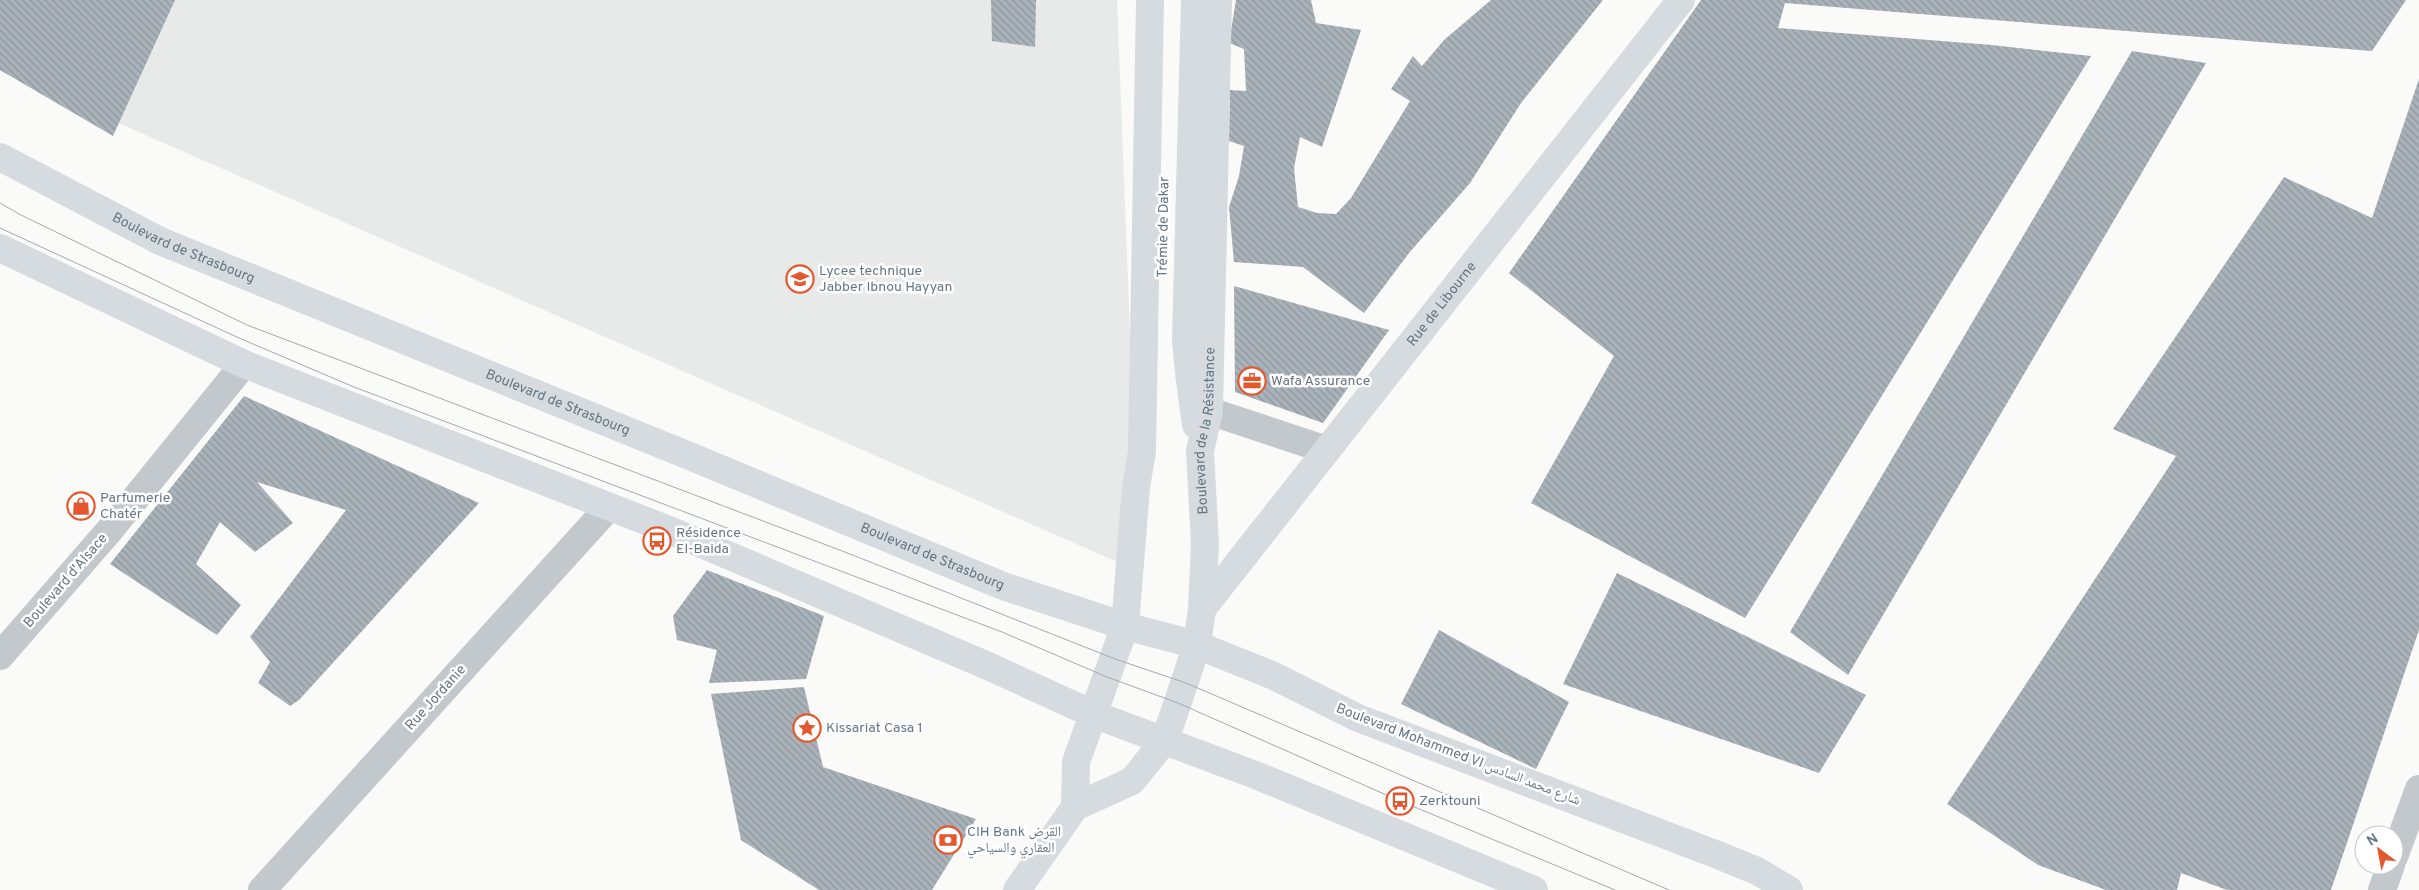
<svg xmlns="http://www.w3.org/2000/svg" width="2419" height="890" font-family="Overpass,'Noto Naskh Arabic',sans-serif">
  <defs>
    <pattern id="building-back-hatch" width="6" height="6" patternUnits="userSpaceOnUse" patternTransform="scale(1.25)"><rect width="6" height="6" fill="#aab3b9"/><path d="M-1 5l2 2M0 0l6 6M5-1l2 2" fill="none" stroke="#8e969c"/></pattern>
  </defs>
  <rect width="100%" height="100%" fill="#fafaf8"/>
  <path fill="#e8e9e9" d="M0 0H1117L1136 487 1131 568 0 71Z"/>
  <g fill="url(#building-back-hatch)">
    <path d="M0 0H175L113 136 0 70Z"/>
    <path d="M991 0H1036L1035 47 992 41Z"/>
    <path d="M1236 0H1311L1316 23 1361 30 1322 147 1300 137 1294 168 1298 207 1317 213 1336 214 1351 198 1410 101 1391 89 1413 56 1422 66 1444 40 1491 0H1603L1521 103 1470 183 1409 253 1364 313 1303 267 1234 262 1229 207 1239 176 1244 146 1229 141 1230 90 1246 91 1244 49 1229 43Z"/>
    <path d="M1701 0H2406L2372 51 1785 3 1778 28 1992 45 2091 56 1745 618 1531 503 1614 356 1509 273Z"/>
    <path d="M2132 51 2206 63 1848 675 1790 632Z"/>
    <path d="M2419 79V630L2331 890H2227L2181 873 2177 890H2106L2038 865 1947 804 2176 456 2113 429 2284 177 2372 218Z"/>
    <path d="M1234 286 1389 330 1323 423 1235 392Z"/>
    <path d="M244 396 479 503 299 700 290 706 258 683 270 662 250 637 346 510 257 482 293 523 255 552 220 522 196 564 241 605 217 635 110 564Z"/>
    <path d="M707 570 824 616 806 679 709 683 717 650 677 640 673 616Z"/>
    <path d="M1617 573 1866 695 1819 773 1563 684Z"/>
    <path d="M1439 630 1569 702 1536 769 1401 704Z"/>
    <path d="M804 687 823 767 976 819 932 890H819L741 840 711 694Z"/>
  </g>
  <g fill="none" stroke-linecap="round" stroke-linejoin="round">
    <g stroke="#c3c8cc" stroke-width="28">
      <path d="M1209 411 1327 450"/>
      <path d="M0 656 109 531 244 364"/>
      <path d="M2394 857 2419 789"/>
      <path d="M262 890 609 507"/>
      <path d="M2382 890 2391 865"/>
    </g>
    <g stroke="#d6dbdf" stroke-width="28">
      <path id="s1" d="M0 157 160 241 692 457 1003 586 1125 626"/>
      <path d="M0 248 244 364 669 530 988 666 1093 714"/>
      <path id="s2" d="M1202 609 1681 0"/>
    </g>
    <g stroke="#d6dbdf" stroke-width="28">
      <path d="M1195 0 1186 339 1189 373 1196 425"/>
      <path d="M1125 626 1197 645 1274 676 1358 718 1718 855 1757 871 1789 890"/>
      <path d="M1093 714 1258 776 1534 890"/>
      <path d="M1075 807 1076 762 1125 626 1136 487 1142 451 1150 0"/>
      <path id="s3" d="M1017 890 1075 807 1132 781 1165 740 1197 645 1202 609 1205 544 1200 451 1209 411 1218 0"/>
    </g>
    <g stroke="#a2aab0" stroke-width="1">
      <path d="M0 203 19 214 247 325 850 554 1115 659 1186 683 1669 890"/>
      <path d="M0 228 239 338 354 387 1002 632 1107 677 1178 703 1400 801 1615 890"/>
    </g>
  </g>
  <defs>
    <g id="university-ring" transform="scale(1.4375)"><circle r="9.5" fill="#fff" stroke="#e4572e" stroke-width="1.5"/><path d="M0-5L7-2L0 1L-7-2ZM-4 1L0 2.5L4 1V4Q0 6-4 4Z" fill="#e4572e"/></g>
    <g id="office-ring" transform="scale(1.4375)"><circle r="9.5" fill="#fff" stroke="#e4572e" stroke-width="1.5"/><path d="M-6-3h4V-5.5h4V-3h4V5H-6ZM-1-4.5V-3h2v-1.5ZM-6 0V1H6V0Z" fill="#e4572e"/></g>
    <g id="shop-ring" transform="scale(1.4375)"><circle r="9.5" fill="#fff" stroke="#e4572e" stroke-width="1.5"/><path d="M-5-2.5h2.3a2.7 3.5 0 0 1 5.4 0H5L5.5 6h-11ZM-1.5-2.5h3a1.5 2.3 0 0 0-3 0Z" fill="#e4572e"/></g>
    <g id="bus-ring" transform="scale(1.4375)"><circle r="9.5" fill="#fff" stroke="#e4572e" stroke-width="1.5"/><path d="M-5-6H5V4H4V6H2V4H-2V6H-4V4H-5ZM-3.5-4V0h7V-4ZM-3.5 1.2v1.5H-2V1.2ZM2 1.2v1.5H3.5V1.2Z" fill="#e4572e"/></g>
    <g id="sight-ring" transform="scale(1.4375)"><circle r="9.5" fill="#fff" stroke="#e4572e" stroke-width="1.5"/><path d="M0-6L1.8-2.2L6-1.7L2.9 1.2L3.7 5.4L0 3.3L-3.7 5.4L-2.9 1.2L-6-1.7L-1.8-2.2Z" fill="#e4572e"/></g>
    <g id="bank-ring" transform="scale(1.4375)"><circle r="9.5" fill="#fff" stroke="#e4572e" stroke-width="1.5"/><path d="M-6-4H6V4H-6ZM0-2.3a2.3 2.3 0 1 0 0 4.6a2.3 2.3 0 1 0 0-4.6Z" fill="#e4572e"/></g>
  </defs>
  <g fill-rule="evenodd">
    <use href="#university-ring" x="800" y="279"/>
    <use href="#office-ring" x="1252" y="381"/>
    <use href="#shop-ring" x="81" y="506"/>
    <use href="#bus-ring" x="657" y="541"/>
    <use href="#sight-ring" x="807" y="728"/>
    <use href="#bus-ring" x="1400" y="801"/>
    <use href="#bank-ring" x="948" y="840"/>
  </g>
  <g text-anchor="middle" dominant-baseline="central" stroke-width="5" stroke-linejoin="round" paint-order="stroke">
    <g font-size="14" fill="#657683" stroke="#fff">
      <text transform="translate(1164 227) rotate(-89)">Trémie de Dakar</text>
      <text stroke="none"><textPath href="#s1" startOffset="205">Boulevard de Strasbourg</textPath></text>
      <text stroke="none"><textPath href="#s2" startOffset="388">Rue de Libourne</textPath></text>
      <text stroke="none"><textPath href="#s1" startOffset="610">Boulevard de Strasbourg</textPath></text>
      <text stroke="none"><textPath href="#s3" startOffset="532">Boulevard de la Résistance</textPath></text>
      <text stroke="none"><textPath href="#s1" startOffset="1015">Boulevard de Strasbourg</textPath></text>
      <text transform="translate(66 581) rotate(-49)">Boulevard d'Alsace</text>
      <text transform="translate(436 698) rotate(-48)">Rue Jordanie</text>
      <text transform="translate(1458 755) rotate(21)">Boulevard Mohammed VI شارع محمد السادس</text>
    </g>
    <g font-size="14" fill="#657683" stroke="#fff" text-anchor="start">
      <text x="819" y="271">Lycee technique<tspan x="819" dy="16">Jabber Ibnou Hayyan</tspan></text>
      <text x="1271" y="381">Wafa Assurance</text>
      <text x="100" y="498">Parfumerie<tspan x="100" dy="16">Chatér</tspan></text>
      <text x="676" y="533">Résidence<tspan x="676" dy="16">El-Baida</tspan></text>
      <text x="826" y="728">Kissariat Casa 1</text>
      <text x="1419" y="801">Zerktouni</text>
      <text x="967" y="832">CIH Bank القرض<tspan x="967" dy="16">العقاري والسياحي</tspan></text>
    </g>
  </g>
  <g transform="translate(2379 850) rotate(328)"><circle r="24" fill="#ffffff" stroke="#c1c8cd"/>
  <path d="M0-4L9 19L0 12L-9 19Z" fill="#e4572e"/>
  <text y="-8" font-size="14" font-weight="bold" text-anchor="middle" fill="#657683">N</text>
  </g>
</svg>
